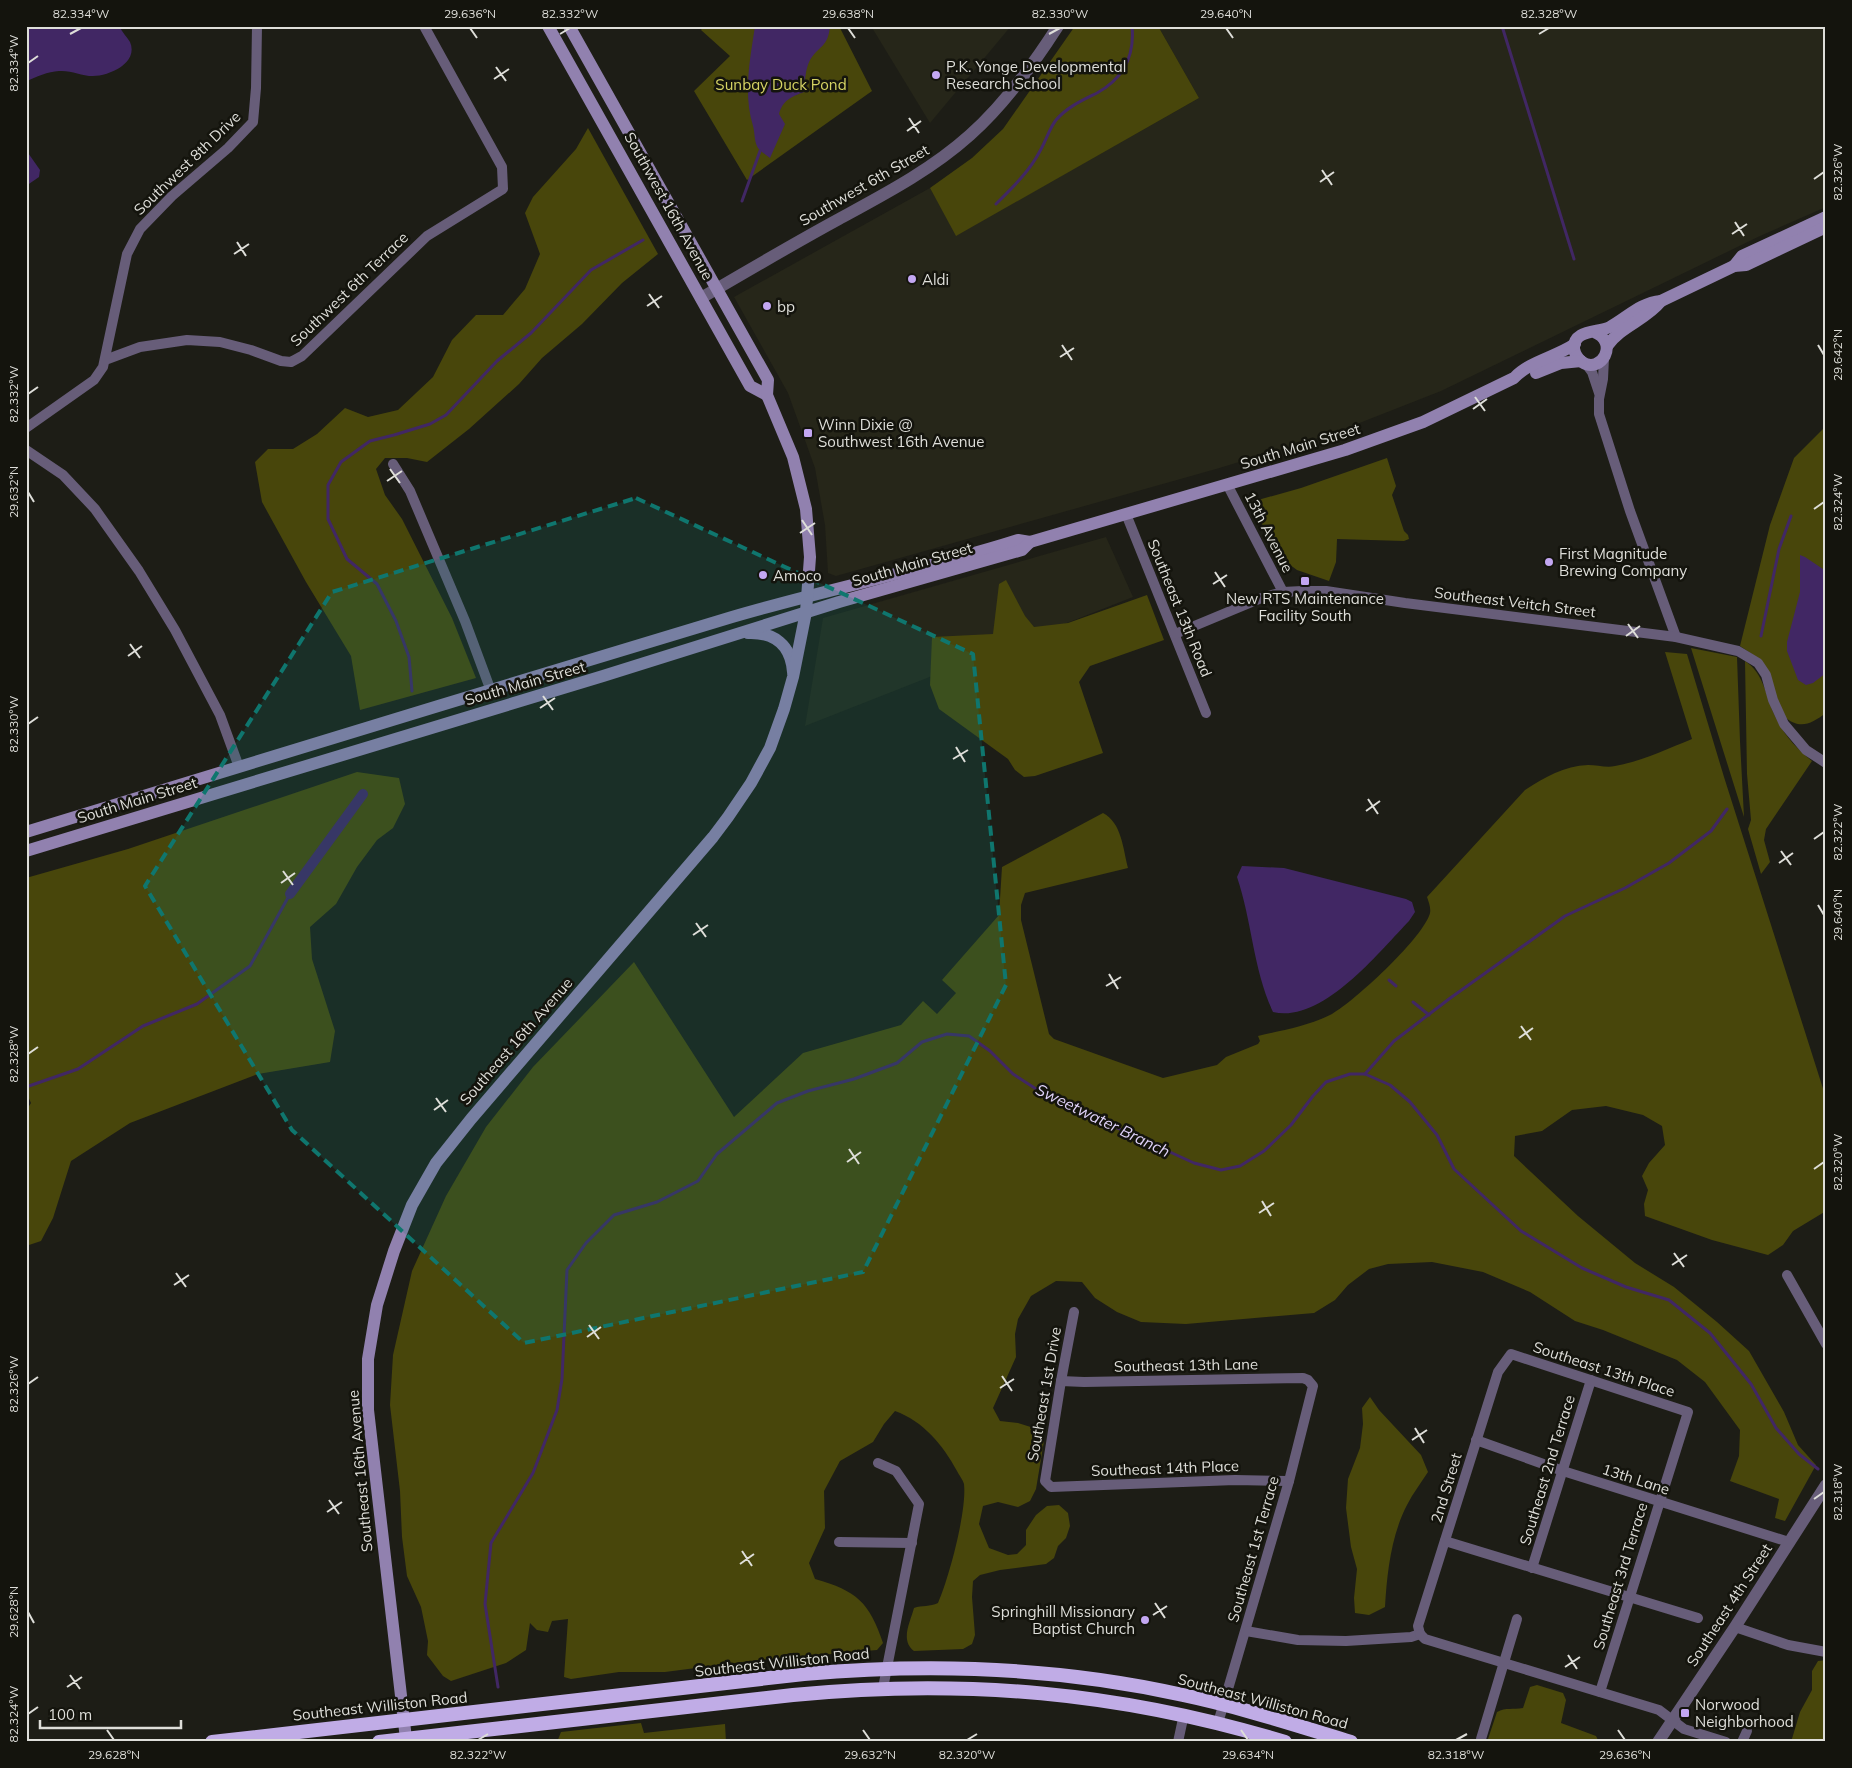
<svg xmlns="http://www.w3.org/2000/svg" width="1852" height="1768" font-family="Mulish,sans-serif">
  <rect width="100%" height="100%" fill="#1d1d16"/>
  <g fill="#262619">
    <path d="M871 26H1011L930 123Z"/>
    <path d="M1158 26H1826V207L1760 236 1441 391 1334 433 1216 469 836 576 828 573 825 525 815 468 788 393 734 297 930 188 957 235 1199 98Z"/>
    <path d="M1106 537 1133 597 805 726 823 618Z"/>
  </g>
  <g fill="#48460b">
    <path d="M704 26H839L872 91 747 180 694 91 730 56 701 30Z"/>
    <path d="M1075 26H1158L1199 98 956 236 930 188 972 158 1003 129Z"/>
    <path d="M588 128 658 254 622 283 582 324 542 358 519 384 469 429 427 462 407 458H385L376 469 385 495 402 519 452 618 476 678 360 710 351 656 306 582 262 502 255 462 268 449H293L317 434 345 408 368 417 398 410 433 377 452 340 476 315H503L525 289 540 254 525 213 533 197 576 149Z"/>
    <path d="M1826 426V713C1812 723 1801 730 1786 718L1752 654 1740 646 1770 525 1794 458Z"/>
    <path d="M1387 458 1396 486 1392 495 1404 531 1408 535 1409 539 1404 541 1337 539 1336 562 1329 581 1297 570 1278 556 1251 502 1301 488Z"/>
    <path d="M1006 580 1025 616 1034 627 1068 623 1147 595 1164 640 1090 666 1079 682 1103 753 1035 776 1024 777 1015 770 1008 759 939 709 930 685 932 637 993 634 999 584Z"/>
    <path d="M1691 648 1737 657 1740 741 1744 817Z"/>
    <path d="M1665 652 1687 654 1724 777 1826 1098V1211L1793 1231 1783 1245 1768 1255 1712 1240 1645 1216 1644 1204 1648 1190 1642 1176 1649 1163 1665 1145 1662 1126 1643 1115 1606 1106 1572 1110 1542 1131 1515 1136 1514 1156 1578 1216 1635 1263 1674 1287 1717 1322 1749 1351 1784 1412 1798 1445 1816 1465 1785 1521 1775 1518 1779 1499 1730 1481 1739 1456 1740 1430 1705 1382 1677 1360 1603 1330 1575 1321 1530 1292 1483 1272 1432 1262 1388 1264 1369 1269 1348 1285 1335 1300 1314 1313 1186 1324 1141 1322 1117 1312 1095 1298 1082 1282 1056 1281 1031 1296 1018 1319 1015 1334 1016 1357 993 1408 1000 1421 1018 1423 1037 1429 1044 1441 1036 1489 1030 1501 1018 1507 998 1502 983 1506 979 1524 989 1548 1008 1555 1017 1554 1026 1545V1530L1036 1515 1047 1506 1059 1505 1068 1513 1070 1526 1066 1538 1058 1546 1054 1558 1046 1564 1000 1570 980 1575 973 1581 972 1597 975 1635 972 1644 963 1649 914 1651C900 1640 910 1623 914 1608 922 1605 930 1607 938 1603 949 1578 967 1511 964 1484 963 1480 959 1475 957 1471 943 1445 923 1421 895 1411L884 1424 873 1442 840 1461 824 1491 825 1528 809 1563 815 1579C857 1591 869 1602 883 1643L877 1650 750 1661 665 1672H619L571 1679 564 1677 568 1619 552 1621 548 1632 537 1630 530 1623 526 1650 506 1663 451 1681 443 1676 427 1655 428 1641 421 1607 407 1576 402 1537 400 1491 390 1405 393 1355 412 1271 446 1196 486 1127 533 1067 634 962 734 1117 803 1053 901 1025 923 1001 937 1014 956 993 942 980 999 915 1002 867 1103 813C1122 823 1123 849 1128 868L1025 893 1021 905V920L1049 1034 1054 1039 1163 1078 1217 1065 1226 1057 1258 1044 1260 1041 1258 1036C1283 1030 1309 1026 1332 1014 1356 1000 1419 941 1429 916 1432 910 1429 903 1427 897L1525 790C1545 777 1564 766 1588 765 1597 765 1607 768 1615 766 1642 761 1667 749 1692 739Z"/>
    <path d="M1745 661C1764 673 1766 697 1775 716 1784 735 1796 748 1812 761L1766 829 1764 840 1770 862 1761 874 1748 829 1751 820 1747 774Z"/>
    <path d="M357 772 399 778 405 804 393 828 377 840 357 867 336 904 310 927 312 959 335 1031 330 1062 258 1074 130 1123 71 1161 53 1218 41 1241 26 1246V1111L31 1103 26 1092V878L128 849Z"/>
    <path d="M1370 1397 1379 1410 1421 1455 1428 1472C1421 1483 1413 1493 1407 1505 1391 1536 1387 1573 1385 1607L1369 1615 1355 1613 1354 1598 1357 1569 1351 1547 1346 1508 1348 1479 1360 1448 1363 1424 1362 1408Z"/>
    <path d="M1826 1660V1742H1791L1800 1712 1812 1690V1671L1818 1661Z"/>
    <path d="M1537 1685 1563 1693 1566 1700 1561 1723 1596 1736 1599 1742H1487L1497 1712C1506 1707 1513 1710 1523 1708L1530 1687Z"/>
    <path d="M641 1723 644 1733 725 1724 726 1742H557L561 1732Z"/>
  </g>
  <g fill="#412764">
    <path d="M26 26H119C122 32 127 37 130 42 139 63 109 76 93 76 81 76 71 70 59 71 48 72 36 76 26 82Z"/>
    <path d="M755 26H830C828 48 819 45 810 60 805 70 805 81 804 92 791 97 783 100 779 114L785 124 770 158C766 155 761 152 758 148 754 142 755 133 753 126 743 93 750 60 755 26Z"/>
    <path d="M26 150 40 170 39 177 26 186Z"/>
    <path d="M1800 555 1805 557 1826 571V673L1813 683 1806 685 1798 680 1787 651V642L1800 592Z"/>
    <path d="M1242 866 1284 868 1406 899 1412 902 1415 912 1409 921C1379 952 1322 1024 1273 1012 1253 969 1252 921 1237 877Z"/>
  </g>
  <g fill="none" stroke-linecap="round" stroke-linejoin="round">
    <g stroke="#412764" stroke-width="3">
      <path d="M1502 26 1574 259"/>
      <path d="M742 201 760 151"/>
      <path d="M996 204C1013 187 1029 172 1040 151 1046 141 1049 129 1056 120 1067 107 1083 100 1097 93 1124 78 1135 56 1132 26"/>
      <path d="M1761 636 1779 549 1791 516"/>
      <path d="M412 691 409 657 396 621 377 584 347 559 328 519V485L341 462 370 441 394 435 430 424 446 415 497 361 531 333 591 270 643 240"/>
      <path d="M1389 980 1396 986"/>
      <path d="M1413 1002 1429 1015"/>
      <path d="M1365 1074 1394 1041 1449 999 1565 916 1625 888 1669 863 1711 831 1727 809"/>
      <path d="M26 1087 78 1069 143 1026 197 1004 250 966 290 894"/>
      <path d="M498 1687 485 1604 491 1543 533 1473 557 1410 562 1379 567 1270 586 1243 614 1215 657 1202 698 1181 717 1154 777 1103 808 1091 854 1079 897 1063 922 1042 947 1034 969 1036 990 1051 1013 1074 1047 1096 1194 1163 1221 1170 1240 1166 1264 1151 1291 1125 1313 1096 1326 1082 1350 1074H1365L1390 1085 1410 1102 1437 1135 1454 1169 1521 1231 1582 1268 1626 1287 1669 1300 1710 1333 1751 1384 1776 1428 1799 1454 1818 1469"/>
    </g>
    <path stroke="#412764" stroke-width="10" d="M290 894 363 794"/>
    <g stroke="#675d79" stroke-width="10">
      <path d="M1604 358 1603 379 1599 399V414L1630 511 1676 637"/>
      <path d="M105 360 140 347 187 340 220 342 251 350 281 361 291 362 302 356 427 236 503 189 502 167 424 26"/>
      <path d="M1586 364 1592 372 1599 393"/>
      <path d="M26 428 94 380 103 367 127 254 140 229 172 196 228 148 253 122 256 88 257 26"/>
      <path d="M26 450 63 475 95 509 139 571 175 630 220 715 239 767"/>
      <path d="M393 464 410 491 465 621 491 691"/>
      <path d="M1228 486 1283 592"/>
      <path d="M1126 514 1206 713"/>
      <path d="M1175 634 1264 597 1283 592 1302 591H1326L1405 603 1676 637 1738 651 1758 663 1766 675 1773 700 1784 724 1806 750 1826 763"/>
      <path d="M1787 1275 1826 1344"/>
      <path d="M1074 1312 1061 1381 1045 1481 1051 1487 1235 1480 1289 1481"/>
      <path d="M1061 1381 1084 1382 1303 1378 1308 1380 1313 1386 1289 1481 1218 1723"/>
      <path d="M1476 1440 1563 1471 1789 1542"/>
      <path d="M878 1463 896 1471 919 1504 883 1688"/>
      <path d="M1445 1541 1698 1618"/>
      <path d="M839 1542 912 1543"/>
      <path d="M1532 1568 1591 1380"/>
      <path d="M1735 1627 1788 1645 1826 1652"/>
      <path d="M1246 1631 1298 1640 1346 1641 1411 1637 1420 1634"/>
      <path d="M1420 1634 1418 1626 1498 1372 1511 1354 1688 1412 1600 1692"/>
      <path d="M1420 1634 1425 1639 1659 1710 1684 1729 1726 1742"/>
      <path d="M1481 1739 1517 1619"/>
      <path d="M1178 1742 1184 1714"/>
      <path d="M1742 1742 1747 1731"/>
    </g>
    <g stroke="#675d79" stroke-width="12">
      <path d="M701 298C747 271 793 244 839 219 885 194 931 170 970 135 1005 104 1033 65 1058 26"/>
      <path d="M1658 1742 1735 1627 1826 1485"/>
    </g>
    <g stroke="#9181af" stroke-width="12">
      <path d="M548 26 750 386 767 395"/>
      <path d="M1734 266 1742 256 1826 217"/>
      <path d="M1594 332C1620 342 1601 375 1582 362 1578 359 1575 354 1574 349 1573 329 1598 333 1610 327 1628 317 1640 303 1661 301L1734 266 1746 265 1826 227"/>
      <path d="M1607 346C1621 326 1646 320 1661 301"/>
      <path d="M1536 373 1561 363 1581 361"/>
      <path d="M748 633C774 632 791 645 793 672"/>
      <path d="M26 832C262 761 496 687 732 617 827 589 924 570 1018 540L1030 542 1345 450 1423 422 1514 378C1530 361 1556 357 1575 344"/>
      <path d="M26 851 603 676 839 602 1022 550 1030 542"/>
      <path d="M406 1739 368 1410V1359L377 1305 394 1251 412 1205 436 1163 471 1119 713 837 728 817 751 783 770 748 784 709 793 677 806 612 810 557 806 509 793 457 767 395 768 380 569 26"/>
    </g>
    <g stroke="#c0ace6" stroke-width="14">
      <path d="M212 1742 804 1674C931 1663 1059 1667 1183 1695 1240 1707 1295 1725 1351 1742"/>
      <path d="M379 1742 793 1695C963 1678 1121 1692 1285 1742"/>
    </g>
  </g>
  <path fill="#0f766e" fill-opacity="0.2" stroke="#0f766e" stroke-width="4" stroke-dasharray="10 6" stroke-linejoin="round" d="M636 498 973 654 1006 985 863 1272 524 1343 292 1130 145 886 332 592Z"/>
  <path fill="none" stroke="#deded9" stroke-width="2" d="M470 28 477 38M848 28 855 38M1226 28 1233 38M70 34 81 28M560 34 570 28M1049 34 1060 28M1539 34 1549 28M28 63 38 56M496 67 506 81M494 79 509 69M909 118 919 133M907 131 921 121M1322 170 1332 185M1814 179 1824 172M1320 182 1334 172M1735 222 1744 236M1732 234 1747 224M237 242 246 256M234 254 249 244M649 294 659 308M647 306 662 296M1062 345 1072 360M1818 345 1824 355M1060 357 1074 348M28 394 38 387M1475 397 1485 411M1473 409 1487 399M390 469 400 483M387 481 402 471M28 492 34 502M1814 509 1824 502M802 520 812 535M800 533 815 523M1215 572 1225 587M1213 584 1227 575M1628 624 1638 638M1626 636 1640 626M130 644 140 658M128 656 142 646M543 696 553 710M540 708 555 698M28 724 38 717M956 747 965 762M953 759 968 750M1368 799 1378 814M1366 811 1380 801M1814 839 1824 832M1781 851 1791 865M1779 863 1793 853M283 871 293 885M281 883 295 873M1818 905 1824 915M696 923 706 937M693 935 708 925M1109 974 1118 989M1106 986 1121 977M1521 1026 1531 1040M1519 1038 1533 1028M28 1054 38 1047M436 1098 446 1112M434 1110 448 1100M849 1149 859 1164M847 1162 861 1152M1814 1169 1824 1162M1262 1201 1271 1216M1259 1213 1274 1203M1674 1253 1684 1267M1672 1265 1687 1255M176 1273 186 1287M174 1285 189 1275M589 1325 599 1339M587 1337 601 1327M1002 1376 1012 1391M28 1384 38 1377M1000 1388 1014 1379M1415 1428 1424 1443M1412 1440 1427 1430M1814 1499 1824 1492M329 1500 339 1514M327 1512 342 1502M742 1551 752 1566M740 1564 754 1554M1155 1603 1165 1618M28 1612 34 1623M1153 1615 1167 1606M1568 1655 1577 1669M1565 1667 1580 1657M70 1675 80 1689M67 1687 82 1677M28 1714 38 1707M107 1730 114 1740M863 1730 870 1740M1241 1730 1248 1740M1618 1730 1625 1740M478 1740 488 1734M967 1740 977 1734M1456 1740 1467 1734"/>
  <g fill="#c3a7f2" stroke="#14140d" stroke-width="2">
    <circle cx="936" cy="75" r="5"/>
    <circle cx="912" cy="279" r="5"/>
    <circle cx="767" cy="306" r="5"/>
    <rect x="803" y="428" width="10" height="10" rx="2.5"/>
    <circle cx="1549" cy="562" r="5"/>
    <circle cx="763" cy="575" r="5"/>
    <rect x="1300" y="576" width="10" height="10" rx="2.5"/>
    <circle cx="1145" cy="1620" r="5"/>
    <rect x="1680" y="1708" width="10" height="10" rx="2.5"/>
  </g>
  <g text-anchor="middle" dominant-baseline="central" stroke-width="5" stroke-linejoin="round" paint-order="stroke">
    <g font-size="15" fill="#deded9" stroke="#14140d" text-anchor="start">
      <text x="946" y="66">P.K. Yonge Developmental<tspan x="946" dy="17">Research School</tspan></text>
      <text x="922" y="279">Aldi</text>
      <text x="777" y="306">bp</text>
      <text x="818" y="424">Winn Dixie @<tspan x="818" dy="17">Southwest 16th Avenue</tspan></text>
      <text x="1559" y="553">First Magnitude<tspan x="1559" dy="17">Brewing Company</tspan></text>
      <text x="773" y="575">Amoco</text>
      <text x="1305" y="598" text-anchor="middle">New RTS Maintenance<tspan x="1305" dy="17">Facility South</tspan></text>
      <text x="1135" y="1611" text-anchor="end">Springhill Missionary<tspan x="1135" dy="17">Baptist Church</tspan></text>
      <text x="1695" y="1704">Norwood<tspan x="1695" dy="17">Neighborhood</tspan></text>
    </g>
    <g font-size="15" fill="#d6d464" stroke="#14140d">
      <text x="781" y="84">Sunbay Duck Pond</text>
    </g>
    <g font-size="15" fill="#deded9" stroke="#14140d">
      <text transform="translate(187 163) rotate(-44)">Southwest 8th Drive</text>
      <text transform="translate(864 185) rotate(-30)">Southwest 6th Street</text>
      <text transform="translate(669 206) rotate(61)">Southwest 16th Avenue</text>
      <text transform="translate(349 289) rotate(-44)">Southwest 6th Terrace</text>
      <text transform="translate(1300 446) rotate(-17)">South Main Street</text>
      <text transform="translate(1269 532) rotate(63)">13th Avenue</text>
      <text transform="translate(912 564) rotate(-16)">South Main Street</text>
      <text transform="translate(1515 602) rotate(7)">Southeast Veitch Street</text>
      <text transform="translate(1180 608) rotate(68)">Southeast 13th Road</text>
      <text transform="translate(525 683) rotate(-16)">South Main Street</text>
      <text transform="translate(137 800) rotate(-17)">South Main Street</text>
      <text transform="translate(516 1041) rotate(-49)">Southeast 16th Avenue</text>
      <text transform="translate(1186 1365) rotate(-1)">Southeast 13th Lane</text>
      <text transform="translate(1604 1369) rotate(18)">Southeast 13th Place</text>
      <text transform="translate(1044 1394) rotate(-80)">Southeast 1st Drive</text>
      <text transform="translate(1165 1468) rotate(-2)">Southeast 14th Place</text>
      <text transform="translate(1547 1470) rotate(-73)">Southeast 2nd Terrace</text>
      <text transform="translate(360 1471) rotate(-95)">Southeast 16th Avenue</text>
      <text transform="translate(1636 1479) rotate(18)">13th Lane</text>
      <text transform="translate(1446 1488) rotate(-73)">2nd Street</text>
      <text transform="translate(1253 1549) rotate(-74)">Southeast 1st Terrace</text>
      <text transform="translate(1620 1576) rotate(-73)">Southeast 3rd Terrace</text>
      <text transform="translate(1729 1605) rotate(-57)">Southeast 4th Street</text>
      <text transform="translate(782 1662) rotate(-6)">Southeast Williston Road</text>
      <text transform="translate(1263 1701) rotate(15)">Southeast Williston Road</text>
      <text transform="translate(380 1706) rotate(-6)">Southeast Williston Road</text>
    </g>
    <g font-size="16" font-style="italic" fill="#dfd2f8" stroke="#14140d">
      <text transform="translate(1103 1120) rotate(26)">Sweetwater Branch</text>
    </g>
  </g>
  <rect width="1852" height="1768" fill="none" stroke="#14140d" stroke-width="55"/>
  <path d="M40 1720v8h141v-8" fill="none" stroke="#deded9" stroke-width="2.5"/>
  <text x="48" y="1720" font-size="15" fill="#deded9" stroke="#14140d" stroke-width="4" paint-order="stroke">100 m</text>
  <rect x="28" y="28" width="1796" height="1712" fill="none" stroke="#deded9" stroke-width="2"/>
  <g font-size="12" text-anchor="middle" fill="#deded9">
    <text x="81" y="18">82.334°W</text>
    <text x="470" y="18">29.636°N</text>
    <text x="570" y="18">82.332°W</text>
    <text x="848" y="18">29.638°N</text>
    <text x="1060" y="18">82.330°W</text>
    <text x="1226" y="18">29.640°N</text>
    <text x="1549" y="18">82.328°W</text>
    <text transform="translate(14 63) rotate(-90)" y="4">82.334°W</text>
    <text transform="translate(1838 172) rotate(-90)" y="4">82.326°W</text>
    <text transform="translate(1838 355) rotate(-90)" y="4">29.642°N</text>
    <text transform="translate(14 394) rotate(-90)" y="4">82.332°W</text>
    <text transform="translate(14 492) rotate(-90)" y="4">29.632°N</text>
    <text transform="translate(1838 502) rotate(-90)" y="4">82.324°W</text>
    <text transform="translate(14 724) rotate(-90)" y="4">82.330°W</text>
    <text transform="translate(1838 832) rotate(-90)" y="4">82.322°W</text>
    <text transform="translate(1838 915) rotate(-90)" y="4">29.640°N</text>
    <text transform="translate(14 1054) rotate(-90)" y="4">82.328°W</text>
    <text transform="translate(1838 1162) rotate(-90)" y="4">82.320°W</text>
    <text transform="translate(14 1384) rotate(-90)" y="4">82.326°W</text>
    <text transform="translate(1838 1492) rotate(-90)" y="4">82.318°W</text>
    <text transform="translate(14 1612) rotate(-90)" y="4">29.628°N</text>
    <text transform="translate(14 1714) rotate(-90)" y="4">82.324°W</text>
    <text x="114" y="1759">29.628°N</text>
    <text x="478" y="1759">82.322°W</text>
    <text x="870" y="1759">29.632°N</text>
    <text x="967" y="1759">82.320°W</text>
    <text x="1248" y="1759">29.634°N</text>
    <text x="1456" y="1759">82.318°W</text>
    <text x="1625" y="1759">29.636°N</text>
  </g>
</svg>
